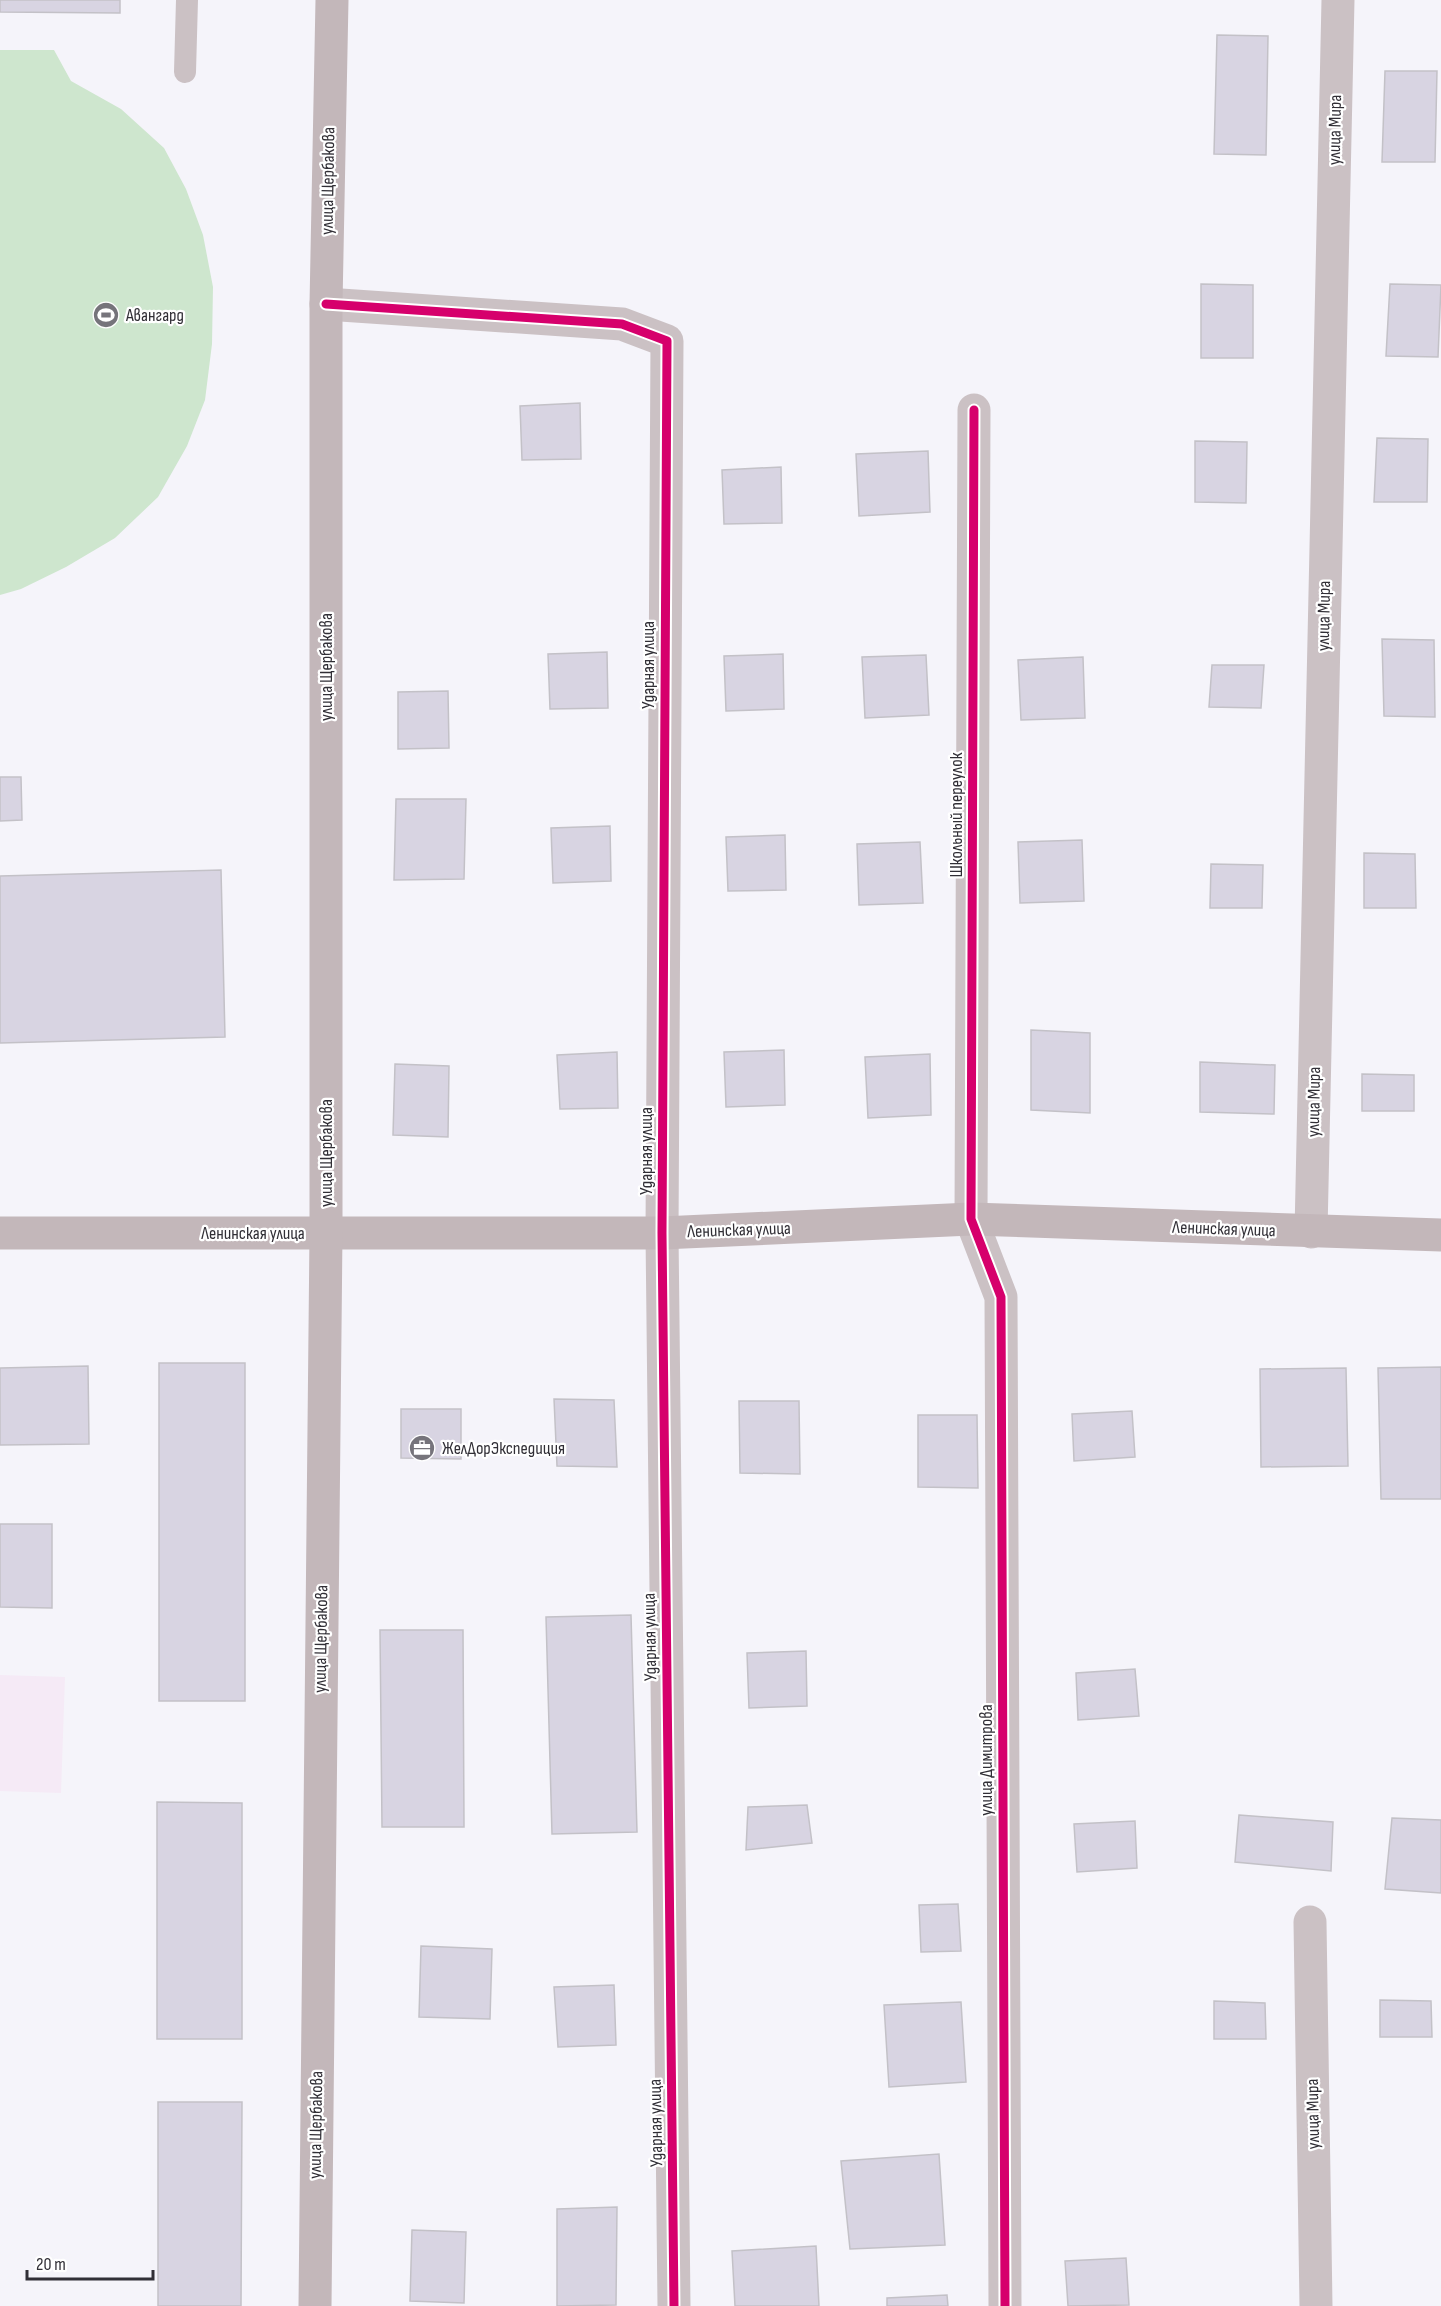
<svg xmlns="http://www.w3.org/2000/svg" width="1441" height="2306" font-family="'Sofia Sans Condensed',sans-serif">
  <rect width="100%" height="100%" fill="#f5f4fa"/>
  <path fill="#f5eaf6" d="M0 1675 65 1677 61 1793 0 1791Z"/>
  <path fill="#cee6ce" d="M0 50H54L71 81 121 109 164 148 186 189 203 235 213 287 212 344 205 400 187 446 158 497 115 538 66 567 21 589 0 595Z"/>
  <g fill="#d8d4e2" stroke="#c3c1c7" stroke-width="1.5">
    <path d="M0 0H120V13L0 12Z"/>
    <path d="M1217 35 1268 36 1266 155 1214 154Z"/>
    <path d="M1385 71H1437L1435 162H1382Z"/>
    <path d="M1201 284 1253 285V358H1201Z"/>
    <path d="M1390 284 1441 285 1438 357 1386 356Z"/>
    <path d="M580 403 581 459 522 460 520 406Z"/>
    <path d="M1377 438 1428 439 1427 502H1374Z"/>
    <path d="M1195 441 1247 442 1246 503 1195 502Z"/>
    <path d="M928 451 930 512 859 516 856 454Z"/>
    <path d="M781 467 782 523 724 524 722 470Z"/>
    <path d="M1382 639 1434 640 1435 717 1384 716Z"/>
    <path d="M607 652 608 708 550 709 548 654Z"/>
    <path d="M783 654 784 709 726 711 724 656Z"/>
    <path d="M926 655 929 715 865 718 862 657Z"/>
    <path d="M1083 657 1085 718 1021 720 1018 660Z"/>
    <path d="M1212 665H1264L1261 708 1209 707Z"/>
    <path d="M448 691 449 748 398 749V692Z"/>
    <path d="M0 777H21L22 820 0 821Z"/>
    <path d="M396 799H466L464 879 394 880Z"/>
    <path d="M610 826 611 881 553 883 551 828Z"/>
    <path d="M785 835 786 890 728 891 726 837Z"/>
    <path d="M1082 840 1084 901 1020 903 1018 842Z"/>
    <path d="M920 842 923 903 859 905 857 844Z"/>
    <path d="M1364 853 1415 854 1416 908H1364Z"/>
    <path d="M1211 864 1263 865 1262 908H1210Z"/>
    <path d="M221 870 225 1037 0 1043V876Z"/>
    <path d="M1031 1030 1090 1033V1113L1031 1110Z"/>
    <path d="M784 1050 785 1105 726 1107 724 1052Z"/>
    <path d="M617 1052 618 1108 560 1109 557 1055Z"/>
    <path d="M930 1054 931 1115 868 1118 865 1057Z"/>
    <path d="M1200 1062 1275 1065 1274 1114 1200 1112Z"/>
    <path d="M395 1064 449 1066 448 1137 393 1135Z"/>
    <path d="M1362 1074 1414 1075V1111H1362Z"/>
    <rect x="159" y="1363" width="86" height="338"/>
    <path d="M88 1366 89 1444 0 1445V1368Z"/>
    <path d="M1441 1367V1499H1381L1378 1368Z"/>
    <path d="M1346 1368 1348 1466 1261 1467 1260 1369Z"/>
    <path d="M554 1399 614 1400 617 1467 557 1466Z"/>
    <path d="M739 1401H799L800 1474 740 1473Z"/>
    <path d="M401 1409H461V1459L401 1458Z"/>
    <path d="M1132 1411 1135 1457 1074 1461 1072 1414Z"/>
    <path d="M918 1415H977L978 1488 918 1487Z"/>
    <path d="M0 1524H52V1608L0 1607Z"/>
    <path d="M631 1615 637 1832 552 1834 546 1617Z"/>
    <path d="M380 1630H463L464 1827H382Z"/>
    <path d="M806 1651 807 1706 749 1708 747 1653Z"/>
    <path d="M1135 1669 1139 1716 1078 1720 1076 1673Z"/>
    <path d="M157 1802 242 1803V2039H157Z"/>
    <path d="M807 1805 812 1843 746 1850 748 1807Z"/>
    <path d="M1239 1815 1333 1822 1331 1871 1235 1862Z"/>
    <path d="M1392 1818 1441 1820V1893L1385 1889Z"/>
    <path d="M1135 1821 1137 1868 1077 1872 1074 1824Z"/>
    <path d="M958 1904 961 1951 921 1952 919 1905Z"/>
    <path d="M421 1946 492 1949 490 2019 419 2017Z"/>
    <path d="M614 1985 616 2045 558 2047 554 1987Z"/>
    <path d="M1380 2000 1431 2001 1432 2037H1380Z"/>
    <path d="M1214 2001 1265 2003 1266 2039H1214Z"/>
    <path d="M961 2002 966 2082 889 2087 884 2005Z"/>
    <path d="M158 2102H242L241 2306H158Z"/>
    <path d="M939 2154 945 2245 850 2249 841 2161Z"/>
    <path d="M617 2207 616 2305 557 2306V2209Z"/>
    <path d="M412 2230 466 2232 464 2303 410 2301Z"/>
    <path d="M816 2246 819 2306H735L732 2251Z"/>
    <path d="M1126 2258 1129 2305 1068 2306 1065 2261Z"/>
    <path d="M947 2295 948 2306H887V2298Z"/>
  </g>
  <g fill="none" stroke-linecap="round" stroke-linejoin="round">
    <path stroke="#cbc1c4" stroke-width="22" d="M185 72 187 0"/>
    <g stroke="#cbc1c4" stroke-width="33">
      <path d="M326 304 622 324 667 341 662 1233 674 2306"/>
      <path d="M974 410 971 1219 1001 1297 1005 2306"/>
      <path d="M1311 1232 1338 0"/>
      <path d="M1310 1922 1316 2306"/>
    </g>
    <g stroke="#c3b7ba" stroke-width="33">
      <path d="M0 1233H662L971 1219 1441 1235"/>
      <path d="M315 2306 326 1233V304L332 0"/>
    </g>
    <g stroke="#fff" stroke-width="13">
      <g id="cycleway">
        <path d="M326 304 622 324 667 341 662 1233 674 2306"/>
        <path d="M974 410 971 1219 1001 1297 1005 2306"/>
      </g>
    </g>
    <use href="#cycleway" stroke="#d6006c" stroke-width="9"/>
  </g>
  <defs>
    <g id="stadium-disc" transform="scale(1.35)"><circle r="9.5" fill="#76747b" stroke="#fff"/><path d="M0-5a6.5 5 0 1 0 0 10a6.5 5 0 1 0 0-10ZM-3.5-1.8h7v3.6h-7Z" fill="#fff"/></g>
    <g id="office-disc" transform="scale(1.35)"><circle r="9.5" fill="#76747b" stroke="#fff"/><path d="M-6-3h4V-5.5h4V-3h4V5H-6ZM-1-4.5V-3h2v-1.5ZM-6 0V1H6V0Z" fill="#fff"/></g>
  </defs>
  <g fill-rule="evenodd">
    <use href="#stadium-disc" x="106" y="315"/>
    <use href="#office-disc" x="422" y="1448"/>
  </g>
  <g text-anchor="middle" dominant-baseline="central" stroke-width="4.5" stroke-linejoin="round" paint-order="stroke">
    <g font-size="18" fill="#312f36" stroke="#fff">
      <text transform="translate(1335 130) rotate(-89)">улица Мира</text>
      <text transform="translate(328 181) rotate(-89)">улица Щербакова</text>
      <text transform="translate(1324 616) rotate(-89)">улица Мира</text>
      <text transform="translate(648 665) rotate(-90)">Ударная улица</text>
      <text transform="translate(326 667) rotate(-90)">улица Щербакова</text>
      <text transform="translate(956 815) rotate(-90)">Школьный переулок</text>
      <text transform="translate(1314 1102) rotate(-89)">улица Мира</text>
      <text transform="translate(646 1151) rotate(-90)">Ударная улица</text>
      <text transform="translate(326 1153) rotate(-90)">улица Щербакова</text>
      <text transform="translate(1224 1229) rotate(2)">Ленинская улица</text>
      <text transform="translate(739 1230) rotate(-2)">Ленинская улица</text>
      <text x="253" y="1233">Ленинская улица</text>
      <text transform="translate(650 1637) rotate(-91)">Ударная улица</text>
      <text transform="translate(321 1639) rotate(-89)">улица Щербакова</text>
      <text transform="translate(986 1760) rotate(-90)">улица Димитрова</text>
      <text transform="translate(1313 2114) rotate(-91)">улица Мира</text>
      <text transform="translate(656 2123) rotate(-91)">Ударная улица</text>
      <text transform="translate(316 2125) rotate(-89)">улица Щербакова</text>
    </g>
    <g font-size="18" fill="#312f36" stroke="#fff" text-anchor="start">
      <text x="126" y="315">Авангард</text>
      <text x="442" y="1448">ЖелДорЭкспедиция</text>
    </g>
  </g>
  <path d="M27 2270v9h126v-9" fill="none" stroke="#312f36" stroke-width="3"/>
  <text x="36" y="2270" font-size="18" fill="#312f36" stroke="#ffffff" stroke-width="4.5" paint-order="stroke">20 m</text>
</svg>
